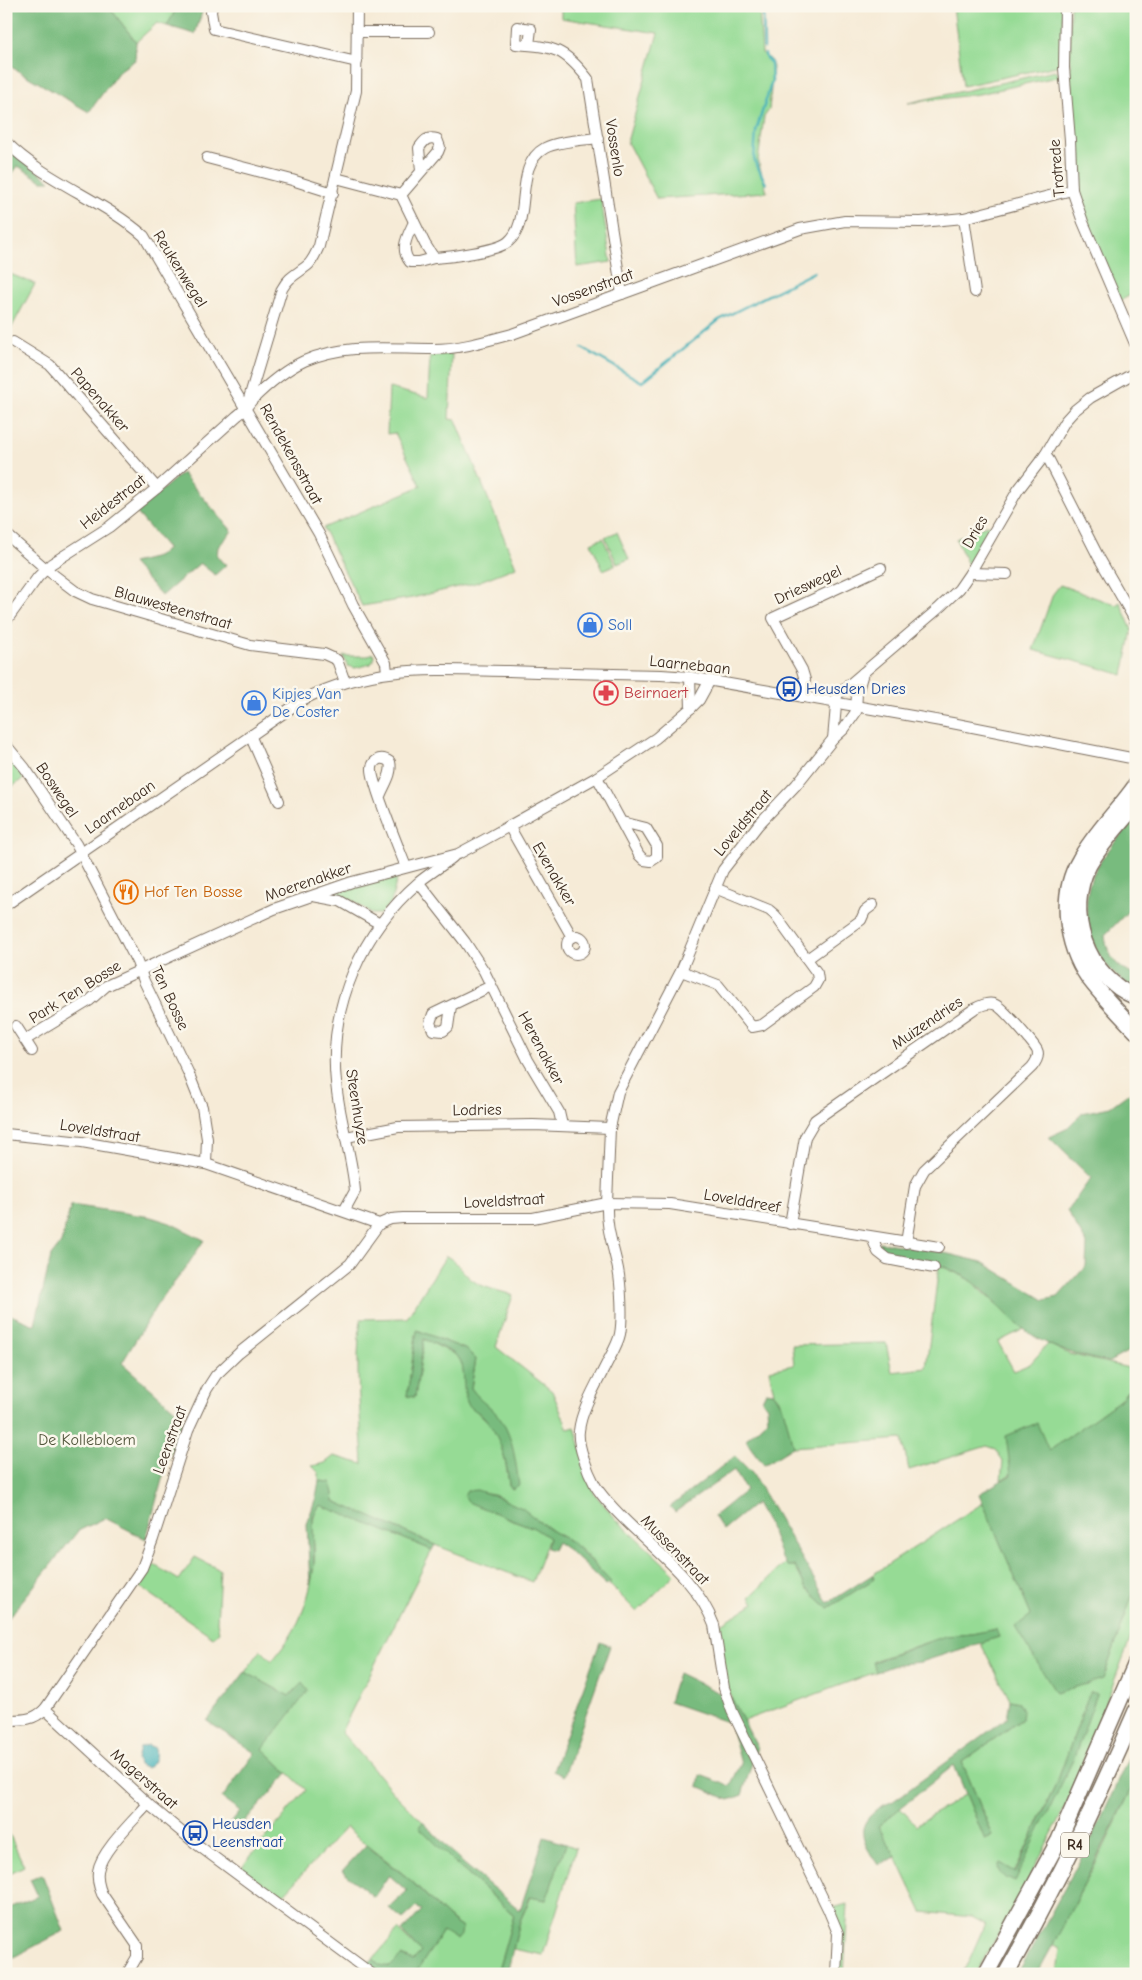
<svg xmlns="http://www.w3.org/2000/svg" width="1142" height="1980" font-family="'Comic Neue',sans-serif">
  <rect width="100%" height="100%" fill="#fbf7ec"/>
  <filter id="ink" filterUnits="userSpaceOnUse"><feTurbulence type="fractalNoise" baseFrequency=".02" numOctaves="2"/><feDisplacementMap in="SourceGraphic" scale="10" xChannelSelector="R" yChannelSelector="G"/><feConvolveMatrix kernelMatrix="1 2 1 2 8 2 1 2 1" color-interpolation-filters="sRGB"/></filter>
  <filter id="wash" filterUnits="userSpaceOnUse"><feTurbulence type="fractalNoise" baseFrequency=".0096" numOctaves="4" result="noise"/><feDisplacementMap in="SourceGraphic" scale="20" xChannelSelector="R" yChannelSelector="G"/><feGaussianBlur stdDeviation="1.12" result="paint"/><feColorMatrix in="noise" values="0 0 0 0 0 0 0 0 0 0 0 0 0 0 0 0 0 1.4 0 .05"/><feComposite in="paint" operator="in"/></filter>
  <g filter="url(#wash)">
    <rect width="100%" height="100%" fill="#f6ebd7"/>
    <g fill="#96db95" stroke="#68825a" fill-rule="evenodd">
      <path d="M104 6H169L176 9 167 26 157 23 136 42 113 12Z"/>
      <path d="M561 6H759L762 53 771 61 773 67 769 110 764 117 758 161 767 192 657 199 627 142 658 33 561 18Z"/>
      <path d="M953 6H1063L1061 65 963 86Z"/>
      <path d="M1070 6H1136V292L1120 301 1081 203 1079 192 1070 74Z"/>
      <path d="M1055 71 1058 73 1059 78 1056 77 979 94 908 103Z"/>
      <path d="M601 199 611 262 577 267 573 203Z"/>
      <path d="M10 274 35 284 6 338V286Z"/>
      <path d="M452 354 449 419 456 420 516 567 475 583 412 598 362 606 323 528 421 486 395 433 387 434 389 388 428 398 430 356Z"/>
      <path d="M986 525 992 526 968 565 956 539Z"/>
      <path d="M617 532 629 559 617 564 605 537Z"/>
      <path d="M603 538 615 565 603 570 591 543Z"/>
      <path d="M1060 585 1116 605 1120 602 1132 630 1123 675 1090 665 1033 650 1053 594Z"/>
      <path d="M372 653 375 657 371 664 355 668 348 666 343 656H368Z"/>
      <path d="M6 752 24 778 6 791Z"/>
      <path d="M398 874 391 903 380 914H372L353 901 334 895V892Z"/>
      <path d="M446 1256C457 1261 462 1272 472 1280 483 1288 500 1291 513 1295L496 1347 552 1391 568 1429 575 1427 594 1493 616 1519 675 1574 637 1612 608 1583 610 1582C598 1569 586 1553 572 1543 566 1538 559 1535 552 1531 524 1513 502 1490 466 1491L507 1518 535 1528 549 1538 532 1582 435 1545 334 1501 331 1482 319 1481V1473L312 1466 325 1463 334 1456 363 1464C361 1417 354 1366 361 1319L407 1318ZM417 1330 467 1350 476 1359 471 1388 477 1397 493 1410 512 1488 509 1485C507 1468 503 1447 495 1432 490 1421 477 1412 468 1404L463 1366 458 1356 424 1339 415 1397 407 1396Z"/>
      <path d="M939 1265 969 1279 1024 1329 998 1342 1014 1371 1030 1364 1048 1344 1069 1354 1129 1368V1389L1120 1400 1049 1451 1001 1480 1003 1462 996 1449 987 1446 909 1470 902 1439 793 1447 779 1399 774 1393 769 1370 794 1365 792 1345 886 1343 892 1372 926 1368Z"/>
      <path d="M983 1503 1031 1615 1016 1627 1103 1679 1136 1585V1624L1068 1802 1016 1904 975 1974H963L985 1924 972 1917 922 1912 896 1857 878 1826 900 1808 916 1825 966 1794 985 1840 993 1836 962 1762 1022 1719 1019 1702 1010 1700 980 1642 999 1637 996 1629 972 1634 945 1636 873 1661 876 1672 743 1721 732 1699 725 1677 717 1627 754 1603 750 1597 785 1563 787 1566H795L806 1588 828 1608 874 1579 872 1575ZM1090 1692 1097 1694 1015 1881 1000 1863 1015 1872 1059 1777Z"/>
      <path d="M320 1504 432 1550 341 1732 395 1794 423 1822 419 1827 457 1865 514 1915 497 1974H415L443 1931 462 1928C442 1914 427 1894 408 1878 388 1861 366 1845 346 1827L280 1898 240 1869 306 1790 263 1749 295 1689 289 1696 245 1672 261 1650 272 1661C280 1651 288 1641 294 1630 305 1611 312 1585 314 1564 317 1540 306 1525 320 1504Z"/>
      <path d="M195 1557 220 1570 217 1622 219 1632 213 1637 139 1586 151 1563 179 1580Z"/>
      <path d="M1136 1780V1974H1057L1060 1948 1053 1944 1102 1851Z"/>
      <path d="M7 1829 24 1866 6 1875V1830Z"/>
      <path d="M566 1844 576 1848 543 1955 513 1949 520 1921 531 1897 546 1900Z"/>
      <path d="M848 1904 844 1974H840L831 1908Z"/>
      <path d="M398 1930 421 1952 413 1961 401 1956 390 1967 380 1965 373 1959Z"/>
    </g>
    <g fill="#78bb7e" stroke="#5a724e">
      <path d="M11 6H104L113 12 136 42 135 60 119 71 89 112 6 64V45L8 42 6 40V12Z"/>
      <path d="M169 6H204L195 34 167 26 176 9Z"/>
      <path d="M6 146 50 181H42L18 166 6 182Z"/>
      <path d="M182 473 232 531 218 547 217 556 223 563 227 564 215 575 200 563 162 596 132 563 157 557 168 549 136 512Z"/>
      <path d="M1136 816V903L1105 935C1107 956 1116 967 1136 976V989C1097 970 1078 924 1090 882 1096 862 1123 833 1136 816Z"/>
      <path d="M1136 1088V1347L1109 1362C1073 1355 1044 1347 1015 1322 1001 1309 980 1284 964 1276 956 1273 947 1267 939 1265 917 1260 889 1268 879 1242L936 1251 982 1262 1044 1300 1058 1297 1086 1266 1087 1244 1067 1211 1091 1178 1049 1137 1066 1129 1082 1113 1110 1107Z"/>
      <path d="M71 1205 151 1217 170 1223 204 1240 185 1269 158 1303 122 1363 184 1418 167 1461 146 1539 105 1518 78 1531 6 1621V1313L35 1325 51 1256 61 1243Z"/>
      <path d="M417 1330 467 1350 476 1359 471 1388C477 1397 485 1402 493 1410 513 1430 515 1459 519 1485L512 1489 509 1485C507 1461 500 1435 484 1417 479 1412 469 1408 467 1402 461 1388 467 1367 458 1357 452 1351 432 1343 424 1339L415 1397 407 1396Z"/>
      <path d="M1129 1368 1136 1369V1585L1103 1679 1056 1693 1015 1627 1031 1615 979 1494 1011 1475 1006 1436 1037 1423 1049 1451 1120 1400 1129 1389Z"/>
      <path d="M766 1392 774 1393C786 1408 788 1428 793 1447L764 1465C758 1456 750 1449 746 1439L768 1419 767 1407 762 1400Z"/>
      <path d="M735 1456 752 1473 828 1603 872 1575 874 1579 828 1608 806 1588 795 1566H787L781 1557 771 1529 756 1503 723 1530 714 1516 746 1490 734 1470 675 1512 670 1507Z"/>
      <path d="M319 1481 331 1482 334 1501 435 1545 432 1550 320 1505 313 1516 314 1565 310 1584 307 1524 316 1497Z"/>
      <path d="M477 1490 500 1498 522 1508 552 1531 573 1543 611 1582 606 1585 570 1551 557 1542 553 1550 547 1548 549 1538 534 1528 470 1503 464 1497 466 1491Z"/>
      <path d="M996 1629 999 1637 921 1662 898 1664 876 1672 873 1662 945 1636 972 1634Z"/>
      <path d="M600 1642 610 1646 564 1776 553 1771Z"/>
      <path d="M245 1672 289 1696 302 1683 308 1691 263 1749 288 1773 237 1831 229 1825 240 1811 222 1798 255 1753 207 1721Z"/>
      <path d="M678 1673 732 1699 757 1747 742 1795 729 1800 698 1786 700 1775 730 1786 741 1764 730 1723 669 1702Z"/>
      <path d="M1090 1692 1097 1694 1074 1758 1015 1881 1000 1874 998 1867 1000 1863 1016 1872 1059 1777Z"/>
      <path d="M1010 1700 1019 1702 1023 1710 1022 1719 962 1762 993 1836 985 1840 954 1765 878 1826 896 1857 878 1865C868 1849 854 1833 870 1816 877 1809 882 1805 892 1802L1007 1718Z"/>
      <path d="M1130 1754 1136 1756V1780L1062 1928 1037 1974H1018L1093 1836Z"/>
      <path d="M423 1822 464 1864 520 1910 544 1837 566 1844 546 1900 530 1897 520 1921 507 1974H497L514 1915 457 1865 419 1827Z"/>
      <path d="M366 1845 409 1879 452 1921 462 1928 461 1935 457 1940 443 1931 415 1974H381L367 1964 373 1959 380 1965 390 1967 401 1956 413 1961 421 1952 402 1932 422 1910 416 1907 403 1919 389 1908 407 1891 389 1875 374 1897 342 1871Z"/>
      <path d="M42 1874 64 1931 6 1961V1909L38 1896 30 1879Z"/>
    </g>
    <path fill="#3fb0b7" stroke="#3d6d6a" d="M148 1745 155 1748C157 1756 154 1766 145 1768L139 1765 137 1759 140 1748Z"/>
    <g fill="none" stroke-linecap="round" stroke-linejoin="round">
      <g stroke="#3fb0b7" stroke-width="2.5">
        <path d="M763 6 764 48"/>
        <path d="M765 54 766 58 771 63 772 81 756 131 754 159 766 184"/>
        <path d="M582 348 642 382 719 320 814 272"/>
      </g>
    </g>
  </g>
  <g filter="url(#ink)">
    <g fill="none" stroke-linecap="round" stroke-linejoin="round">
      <g stroke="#7c6e5f" stroke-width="12">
        <g id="minor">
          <path d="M212 6 211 12 214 29 357 62"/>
          <path d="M1065 6 1064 68 1070 140 1072 190 1083 222 1136 346"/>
          <path d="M357 32H429"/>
          <path d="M529 45 531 29 517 27 516 44C554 47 564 48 588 79L622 294"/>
          <path d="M6 142C46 182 102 199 144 236L319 534 353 605 386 663 387 672"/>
          <path d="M207 158 292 180 333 193"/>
          <path d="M336 178 401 195 425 244 434 258C450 257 497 251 508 242 534 221 512 166 545 148 558 141 583 140 598 138"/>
          <path d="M401 195 438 152 440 147 437 139C427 136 424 141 419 148L421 171"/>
          <path d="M964 218 975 292"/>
          <path d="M414 222C408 235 399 249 410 262H419L434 258"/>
          <path d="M13 342 50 365 157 488"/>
          <path d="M247 405 282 289C289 276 299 273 309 264 314 258 316 253 319 246L356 91 357 6"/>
          <path d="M1045 455 1049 460 1098 556 1136 622"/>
          <path d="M6 534 46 569 75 591 92 599 250 645 324 654 337 660 345 682"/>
          <path d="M970 573 1007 574"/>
          <path d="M6 621 38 577 51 564 109 527 157 488 237 416C244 411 247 406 252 400 267 385 285 370 304 361 345 343 390 349 433 349 460 349 486 341 512 334L800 229 845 221 921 222 964 218 1072 190"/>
          <path d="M690 677 691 708"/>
          <path d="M802 697 805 680 802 670 773 618 881 568"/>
          <path d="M250 735 279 801"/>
          <path d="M833 739 837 695 938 609 959 589 970 573 1018 490 1045 455 1065 421 1075 410 1090 398 1136 372"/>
          <path d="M6 745 25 768 76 844 137 962 144 981 188 1072 202 1107 207 1139 206 1164"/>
          <path d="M597 777 639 855 644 860 651 861 657 857V846L646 828 622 822"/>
          <path d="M380 796C384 785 393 774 390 762 386 759 383 758 379 759 375 761 372 764 372 768 370 779 400 851 406 867"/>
          <path d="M509 826 572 937"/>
          <path d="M419 883 465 942 484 971 528 1060 559 1112 562 1125"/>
          <path d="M313 896 340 901 380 924"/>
          <path d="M6 905 304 699C376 664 432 670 509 671 559 673 610 674 661 675L690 677 952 723 1136 759"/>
          <circle cx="576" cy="945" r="9"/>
          <path d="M807 959 861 920 865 911 873 905"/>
          <path d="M681 971 718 985 752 1027 762 1025 814 987 818 980 817 973 775 915 769 910 715 888"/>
          <path d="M451 1006 448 1027 443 1031 433 1030 430 1023 433 1014 491 986"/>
          <path d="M16 1026 25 1040 89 1001 106 986 274 909 352 882 458 854 484 840 597 777 656 738 691 708 699 700 710 680"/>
          <path d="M25 1040 32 1051"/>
          <path d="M6 1134 82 1142 206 1164 379 1224 391 1219 403 1218H533L607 1203 610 1128 618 1092 681 971 723 870 758 825 796 785 833 739 844 729 856 712 857 693 863 673"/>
          <path d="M346 1137 398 1127 533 1125 610 1128"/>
          <path d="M344 1211 355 1191C352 1155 339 1119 336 1082 328 1007 362 931 419 882 430 873 442 866 453 857"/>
          <path d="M790 1224 805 1137 815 1120 974 1009C980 1006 989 1001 996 1005 1003 1008 1033 1043 1037 1050 1040 1056 1036 1062 1032 1067L924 1170 915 1186 906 1243"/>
          <path d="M872 1238 878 1252 887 1259 934 1268"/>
          <path d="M45 1709 148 1804 195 1843 372 1974"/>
          <path d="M6 1720C22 1720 33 1721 45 1709L142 1568 153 1539 188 1430 207 1389 216 1375 239 1353 350 1264 379 1224"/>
          <path d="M127 1974 137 1957V1945L102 1894C99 1887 97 1878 98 1871 101 1851 134 1820 148 1804"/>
          <path d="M836 1974 838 1933 828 1909 732 1711 724 1688 714 1625C698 1581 656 1551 624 1519 614 1509 602 1497 595 1485 588 1472 577 1445 579 1431 581 1410 597 1383 606 1365 611 1355 618 1344 620 1334 623 1318 621 1285 618 1269 613 1244 606 1230 607 1203L670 1204 939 1247"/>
        </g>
      </g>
      <g stroke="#7c6e5f" stroke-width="18">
        <g id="highway">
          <path d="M1136 785C1118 811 1094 833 1079 861 1059 895 1066 945 1088 977 1102 996 1119 1013 1136 1031"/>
          <path d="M1136 804C1120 824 1101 843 1089 865 1064 912 1086 977 1136 997"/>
          <path d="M986 1974 1059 1840 1136 1663"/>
          <path d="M1006 1974C1054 1889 1097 1802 1136 1711"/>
        </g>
      </g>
      <use href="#minor" stroke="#fff" stroke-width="10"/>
      <use href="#highway" stroke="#fff" stroke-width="15"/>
    </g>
  </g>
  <defs>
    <g id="shop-ring" transform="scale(1.25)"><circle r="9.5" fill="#fbf7ec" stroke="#3f7fe0" stroke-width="1.5"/><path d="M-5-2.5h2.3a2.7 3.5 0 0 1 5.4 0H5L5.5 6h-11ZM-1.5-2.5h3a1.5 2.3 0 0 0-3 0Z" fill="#3f7fe0"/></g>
    <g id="bus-ring" transform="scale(1.25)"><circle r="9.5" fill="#fbf7ec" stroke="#1a4fb4" stroke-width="1.5"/><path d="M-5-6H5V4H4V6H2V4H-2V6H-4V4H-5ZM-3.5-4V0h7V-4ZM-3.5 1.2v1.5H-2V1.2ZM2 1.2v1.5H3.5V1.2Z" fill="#1a4fb4"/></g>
    <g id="pharmacy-ring" transform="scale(1.25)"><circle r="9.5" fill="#fbf7ec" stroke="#e0444e" stroke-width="1.5"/><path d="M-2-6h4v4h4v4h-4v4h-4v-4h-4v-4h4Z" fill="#e0444e"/></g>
    <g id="restaurant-ring" transform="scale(1.25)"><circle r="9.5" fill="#fbf7ec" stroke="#e8710a" stroke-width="1.5"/><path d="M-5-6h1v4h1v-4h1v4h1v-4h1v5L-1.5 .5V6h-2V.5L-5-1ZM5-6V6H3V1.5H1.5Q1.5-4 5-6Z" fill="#e8710a"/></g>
  </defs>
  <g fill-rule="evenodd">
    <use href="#shop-ring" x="590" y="625"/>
    <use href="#bus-ring" x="789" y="689"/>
    <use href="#pharmacy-ring" x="606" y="693"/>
    <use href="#shop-ring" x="254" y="703"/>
    <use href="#restaurant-ring" x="126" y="892"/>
    <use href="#bus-ring" x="195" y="1833"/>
  </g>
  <g text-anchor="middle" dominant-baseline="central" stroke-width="5" stroke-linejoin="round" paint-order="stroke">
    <rect fill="#fbf7ec" stroke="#75685c" stroke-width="1" x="1061" y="1832.5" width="28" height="25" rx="4"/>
    <g font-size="15" font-weight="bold" fill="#3b2a1e">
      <text x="1075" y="1845">R4</text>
    </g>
    <g font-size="16" fill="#3b2a1e" stroke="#fbf7ec">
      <text transform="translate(615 148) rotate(81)">Vossenlo</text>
      <text transform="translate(1057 168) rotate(-95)">Trotrede</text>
      <text transform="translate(180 269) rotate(58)">Reukenwegel</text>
      <text transform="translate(593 288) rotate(-20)">Vossenstraat</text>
      <text transform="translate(100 400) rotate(49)">Papenakker</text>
      <text transform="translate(291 454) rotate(61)">Rendekensstraat</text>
      <text transform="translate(113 502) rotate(-38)">Heidestraat</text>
      <text transform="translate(975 532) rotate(-60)">Dries</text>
      <text transform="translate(808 585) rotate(-25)">Drieswegel</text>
      <text transform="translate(173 608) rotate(16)">Blauwesteenstraat</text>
      <text transform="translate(690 665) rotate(6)">Laarnebaan</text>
      <text transform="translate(57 790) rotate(56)">Boswegel</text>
      <text transform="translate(120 807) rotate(-35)">Laarnebaan</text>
      <text transform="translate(743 823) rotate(-50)">Loveldstraat</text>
      <text transform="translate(554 874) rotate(60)">Evenakker</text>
      <text transform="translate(308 882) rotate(-19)">Moerenakker</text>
      <text transform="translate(75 992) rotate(-32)">Park Ten Bosse</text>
      <text transform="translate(170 998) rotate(65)">Ten Bosse</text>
      <text transform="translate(927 1023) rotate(-34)">Muizendries</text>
      <text transform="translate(541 1048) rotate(62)">Herenakker</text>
      <text transform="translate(357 1107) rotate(81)">Steenhuyze</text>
      <text transform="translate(477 1110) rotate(-1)">Lodries</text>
      <text transform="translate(100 1131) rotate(9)">Loveldstraat</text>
      <text transform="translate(504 1201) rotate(-3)">Loveldstraat</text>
      <text transform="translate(742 1201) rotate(10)">Lovelddreef</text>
      <text transform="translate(170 1440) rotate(-70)">Leenstraat</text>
      <text transform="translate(675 1550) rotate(46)">Mussenstraat</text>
      <text transform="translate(144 1779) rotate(41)">Magerstraat</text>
    </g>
    <g font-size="16" fill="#366cbe" stroke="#fbf7ec" text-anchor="start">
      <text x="608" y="625">Soll</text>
      <text x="272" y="694">Kipjes Van<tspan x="272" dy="18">De Coster</tspan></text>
    </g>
    <g font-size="16" fill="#164399" stroke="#fbf7ec" text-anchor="start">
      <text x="806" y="689">Heusden Dries</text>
      <text x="212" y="1824">Heusden<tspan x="212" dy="18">Leenstraat</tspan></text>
    </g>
    <g font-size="16" fill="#be3a42" stroke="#fbf7ec" text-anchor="start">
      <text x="624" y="693">Beirnaert</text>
    </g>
    <g font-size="16" fill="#c56008" stroke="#fbf7ec" text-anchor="start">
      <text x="144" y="892">Hof Ten Bosse</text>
    </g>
    <g font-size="16" fill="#52563c" stroke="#fbf7ec">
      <text x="87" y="1440">De Kollebloem</text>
    </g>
  </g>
  <rect width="1142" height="1980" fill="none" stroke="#fbf7ec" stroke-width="25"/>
</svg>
